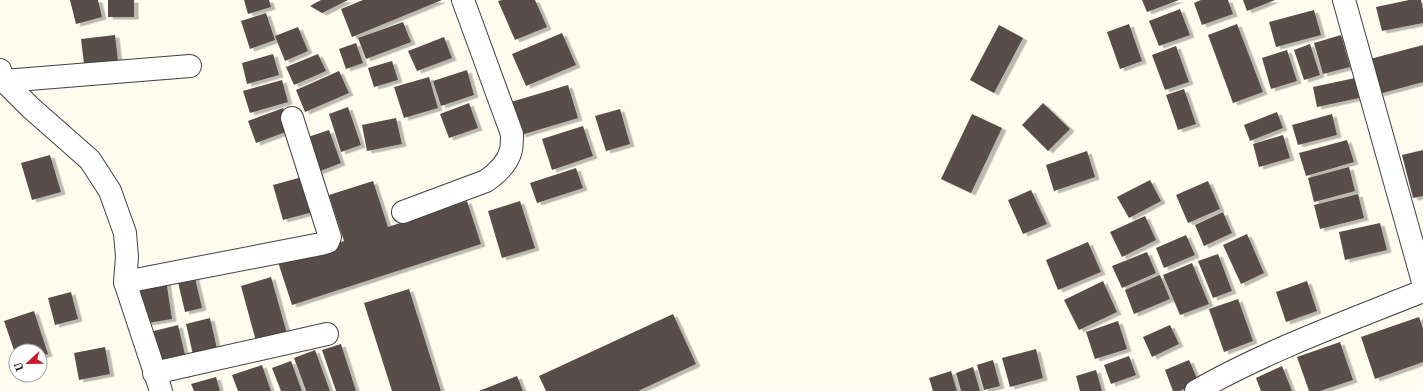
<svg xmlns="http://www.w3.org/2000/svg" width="1423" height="391" font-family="'Noto Serif',serif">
  <defs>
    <filter id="shadow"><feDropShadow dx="4.5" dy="2.5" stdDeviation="0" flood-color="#0004"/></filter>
  </defs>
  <rect width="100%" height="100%" fill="#fffbef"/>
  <g fill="#584e49" filter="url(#shadow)">
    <path d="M70 0H98L102 17 76 24Z"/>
    <rect x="108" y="0" width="26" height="17"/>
    <path d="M244 0H269L271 7 248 14Z"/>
    <path d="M321 0H348L322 13 310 6Z"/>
    <path d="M363 0H442L352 37 341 9Z"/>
    <path d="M502 0H535L547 27 515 40 498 1Z"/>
    <path d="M1142 0H1179L1147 12Z"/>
    <path d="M1201 0H1228L1233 14 1202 25 1194 3Z"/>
    <path d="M1243 0H1275L1247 11Z"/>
    <path d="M1409 0H1421L1423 10V23L1382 31 1376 7Z"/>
    <path d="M1180 9 1190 35 1159 46 1149 21Z"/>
    <path d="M1314 10 1321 35 1276 47 1269 22Z"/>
    <path d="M266 13 275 40 250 49 241 21Z"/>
    <path d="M403 22 411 42 366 59 358 38Z"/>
    <path d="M1129 24 1142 61 1120 69 1107 32Z"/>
    <path d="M1237 24 1263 92 1233 103 1208 35Z"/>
    <path d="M999 25 1023 38 994 93 970 80Z"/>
    <path d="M298 27 308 51 285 61 275 36Z"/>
    <path d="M562 33 576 65 526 86 512 54Z"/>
    <path d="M115 35 118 61 84 64 81 39Z"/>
    <path d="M1341 35 1350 67 1323 74 1314 43Z"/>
    <path d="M444 37 452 58 417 71 408 51Z"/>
    <path d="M356 43 363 63 346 69 339 49Z"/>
    <path d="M1310 44 1320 75 1304 80 1294 50Z"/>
    <path d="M1423 45V82L1379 94 1370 59Z"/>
    <path d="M1176 46 1189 82 1165 90 1152 55Z"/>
    <path d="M1287 50 1297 81 1271 89 1262 58Z"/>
    <path d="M273 54 279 75 247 84 242 63Z"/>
    <path d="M318 54 326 71 294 85 286 67Z"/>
    <path d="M392 61 398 80 374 87 368 68Z"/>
    <path d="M467 70 474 95 441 106 433 81Z"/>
    <path d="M339 71 349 93 305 112 296 90Z"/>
    <path d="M429 77 438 108 404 118 394 87Z"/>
    <path d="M1355 78 1359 98 1317 107 1313 87Z"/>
    <path d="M282 80 288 102 250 113 243 91Z"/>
    <path d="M568 85 578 118 521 135 511 102Z"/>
    <path d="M1184 89 1196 124 1178 130 1166 95Z"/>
    <path d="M469 103 478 128 449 138 440 114Z"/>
    <path d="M1043 103 1070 129 1048 151 1022 125Z"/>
    <path d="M348 107 361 145 341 152 329 114Z"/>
    <path d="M283 108 291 130 256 143 248 121Z"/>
    <path d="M620 109 630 144 606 151 595 116Z"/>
    <path d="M1277 112 1283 128 1250 141 1244 125Z"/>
    <path d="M972 114 1002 128 971 193 941 179Z"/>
    <path d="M1332 114 1337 135 1298 145 1292 125Z"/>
    <path d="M396 118 402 144 367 151 362 125Z"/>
    <path d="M583 126 593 156 552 170 542 139Z"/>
    <path d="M329 130 341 163 318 172 305 138Z"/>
    <path d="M1283 135 1290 158 1259 167 1253 144Z"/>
    <path d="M1347 140 1354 162 1306 176 1299 153Z"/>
    <path d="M1423 150V196L1413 198 1402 155Z"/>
    <path d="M1087 151 1095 177 1054 191 1046 165Z"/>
    <path d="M50 155 61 192 32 200 21 163Z"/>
    <path d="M1349 167 1355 191 1314 202 1308 178Z"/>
    <path d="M576 168 583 188 537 203 530 183Z"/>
    <path d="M302 177 313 212 283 220 273 185Z"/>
    <path d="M1150 180 1161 201 1129 218 1117 197Z"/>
    <path d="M373 181 388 227 467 201 481 244 292 305 278 262 344 241 329 195Z"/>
    <path d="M1208 181 1220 209 1188 223 1176 195Z"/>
    <path d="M1031 190 1047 224 1023 234 1008 200Z"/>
    <path d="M1358 194 1364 218 1320 229 1314 205Z"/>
    <path d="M520 201 535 248 502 258 488 211Z"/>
    <path d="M1223 212 1232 233 1204 246 1195 225Z"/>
    <path d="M1145 216 1156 240 1122 257 1110 232Z"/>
    <path d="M1380 223 1387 250 1345 260 1339 232Z"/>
    <path d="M1247 234 1264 273 1241 284 1223 245Z"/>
    <path d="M1186 235 1195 255 1164 268 1156 248Z"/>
    <path d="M1088 242 1101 272 1058 290 1046 260Z"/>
    <path d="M1147 252 1156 273 1122 288 1112 266Z"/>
    <path d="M1218 254 1232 291 1213 298 1198 261Z"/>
    <path d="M1192 263 1209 304 1180 315 1163 275Z"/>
    <path d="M194 274 202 308 185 312 177 278Z"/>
    <path d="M1160 275 1170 299 1134 314 1125 290Z"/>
    <path d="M271 277 288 337 257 345 241 286Z"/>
    <path d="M166 280 172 319 142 324 136 285Z"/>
    <path d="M1103 281 1117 312 1079 330 1064 300Z"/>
    <path d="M1307 281 1317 311 1286 322 1276 292Z"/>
    <path d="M409 289 441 391H392L364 303Z"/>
    <path d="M71 292 78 319 55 325 48 298Z"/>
    <path d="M1238 299 1253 341 1224 352 1209 309Z"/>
    <path d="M34 311 48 354 40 356V351H16V356L4 321Z"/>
    <path d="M673 314 696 364 638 391H546L539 376Z"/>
    <path d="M1419 317 1423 329V362L1375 379 1361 337Z"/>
    <path d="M210 318 218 353 194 359 186 324Z"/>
    <path d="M1118 321 1127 349 1095 359 1086 332Z"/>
    <path d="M178 325 186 359 157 366 150 332Z"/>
    <path d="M1170 325 1179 344 1152 357 1143 337Z"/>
    <path d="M1340 342 1353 380 1320 391H1309L1297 357Z"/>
    <path d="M341 344 356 391H336L322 350Z"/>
    <path d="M105 347 110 374 79 380 74 353Z"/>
    <path d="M1036 349 1043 378 1010 387 1002 358Z"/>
    <path d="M315 350 330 391H306L294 358Z"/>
    <path d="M1129 356 1136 375 1111 384 1104 365Z"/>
    <path d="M993 360 1000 386 984 390 977 365Z"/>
    <path d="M1189 360 1199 383 1179 391H1173L1165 370Z"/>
    <path d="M291 361 302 391H281L272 368Z"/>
    <path d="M262 365 271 391H238L232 375Z"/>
    <path d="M1282 366 1292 391H1261L1256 378Z"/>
    <path d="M973 367 980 391H961L956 373Z"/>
    <path d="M1096 370 1102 391H1080L1076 376Z"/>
    <path d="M951 371 957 391H933L929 378Z"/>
    <path d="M517 376 523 391H479Z"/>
    <path d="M216 377 220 391H194L191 384Z"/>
  </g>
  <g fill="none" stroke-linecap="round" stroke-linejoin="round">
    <g stroke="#414141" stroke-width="24">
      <g id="minor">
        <path d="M1344 0 1423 282"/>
        <path d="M0 70 4 81 31 108 90 160 110 191 125 233 127 257 125 282 161 391"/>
        <path d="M4 81 190 66"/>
        <path d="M403 212 486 181C496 174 508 163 511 150 512 145 512 139 512 134L463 0"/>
        <path d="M125 282 321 244 328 242 330 237 292 118"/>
        <path d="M154 373 327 334"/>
        <path d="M1196 391C1268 350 1346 322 1423 291"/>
      </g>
    </g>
    <use href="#minor" stroke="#fff" stroke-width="22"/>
  </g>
  <g transform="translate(28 363) rotate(248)"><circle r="19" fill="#ffffff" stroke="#9f9f9f"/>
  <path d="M0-3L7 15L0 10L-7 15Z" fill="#cb192c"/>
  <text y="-6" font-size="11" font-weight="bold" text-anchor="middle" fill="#0e0e0e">U</text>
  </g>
</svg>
